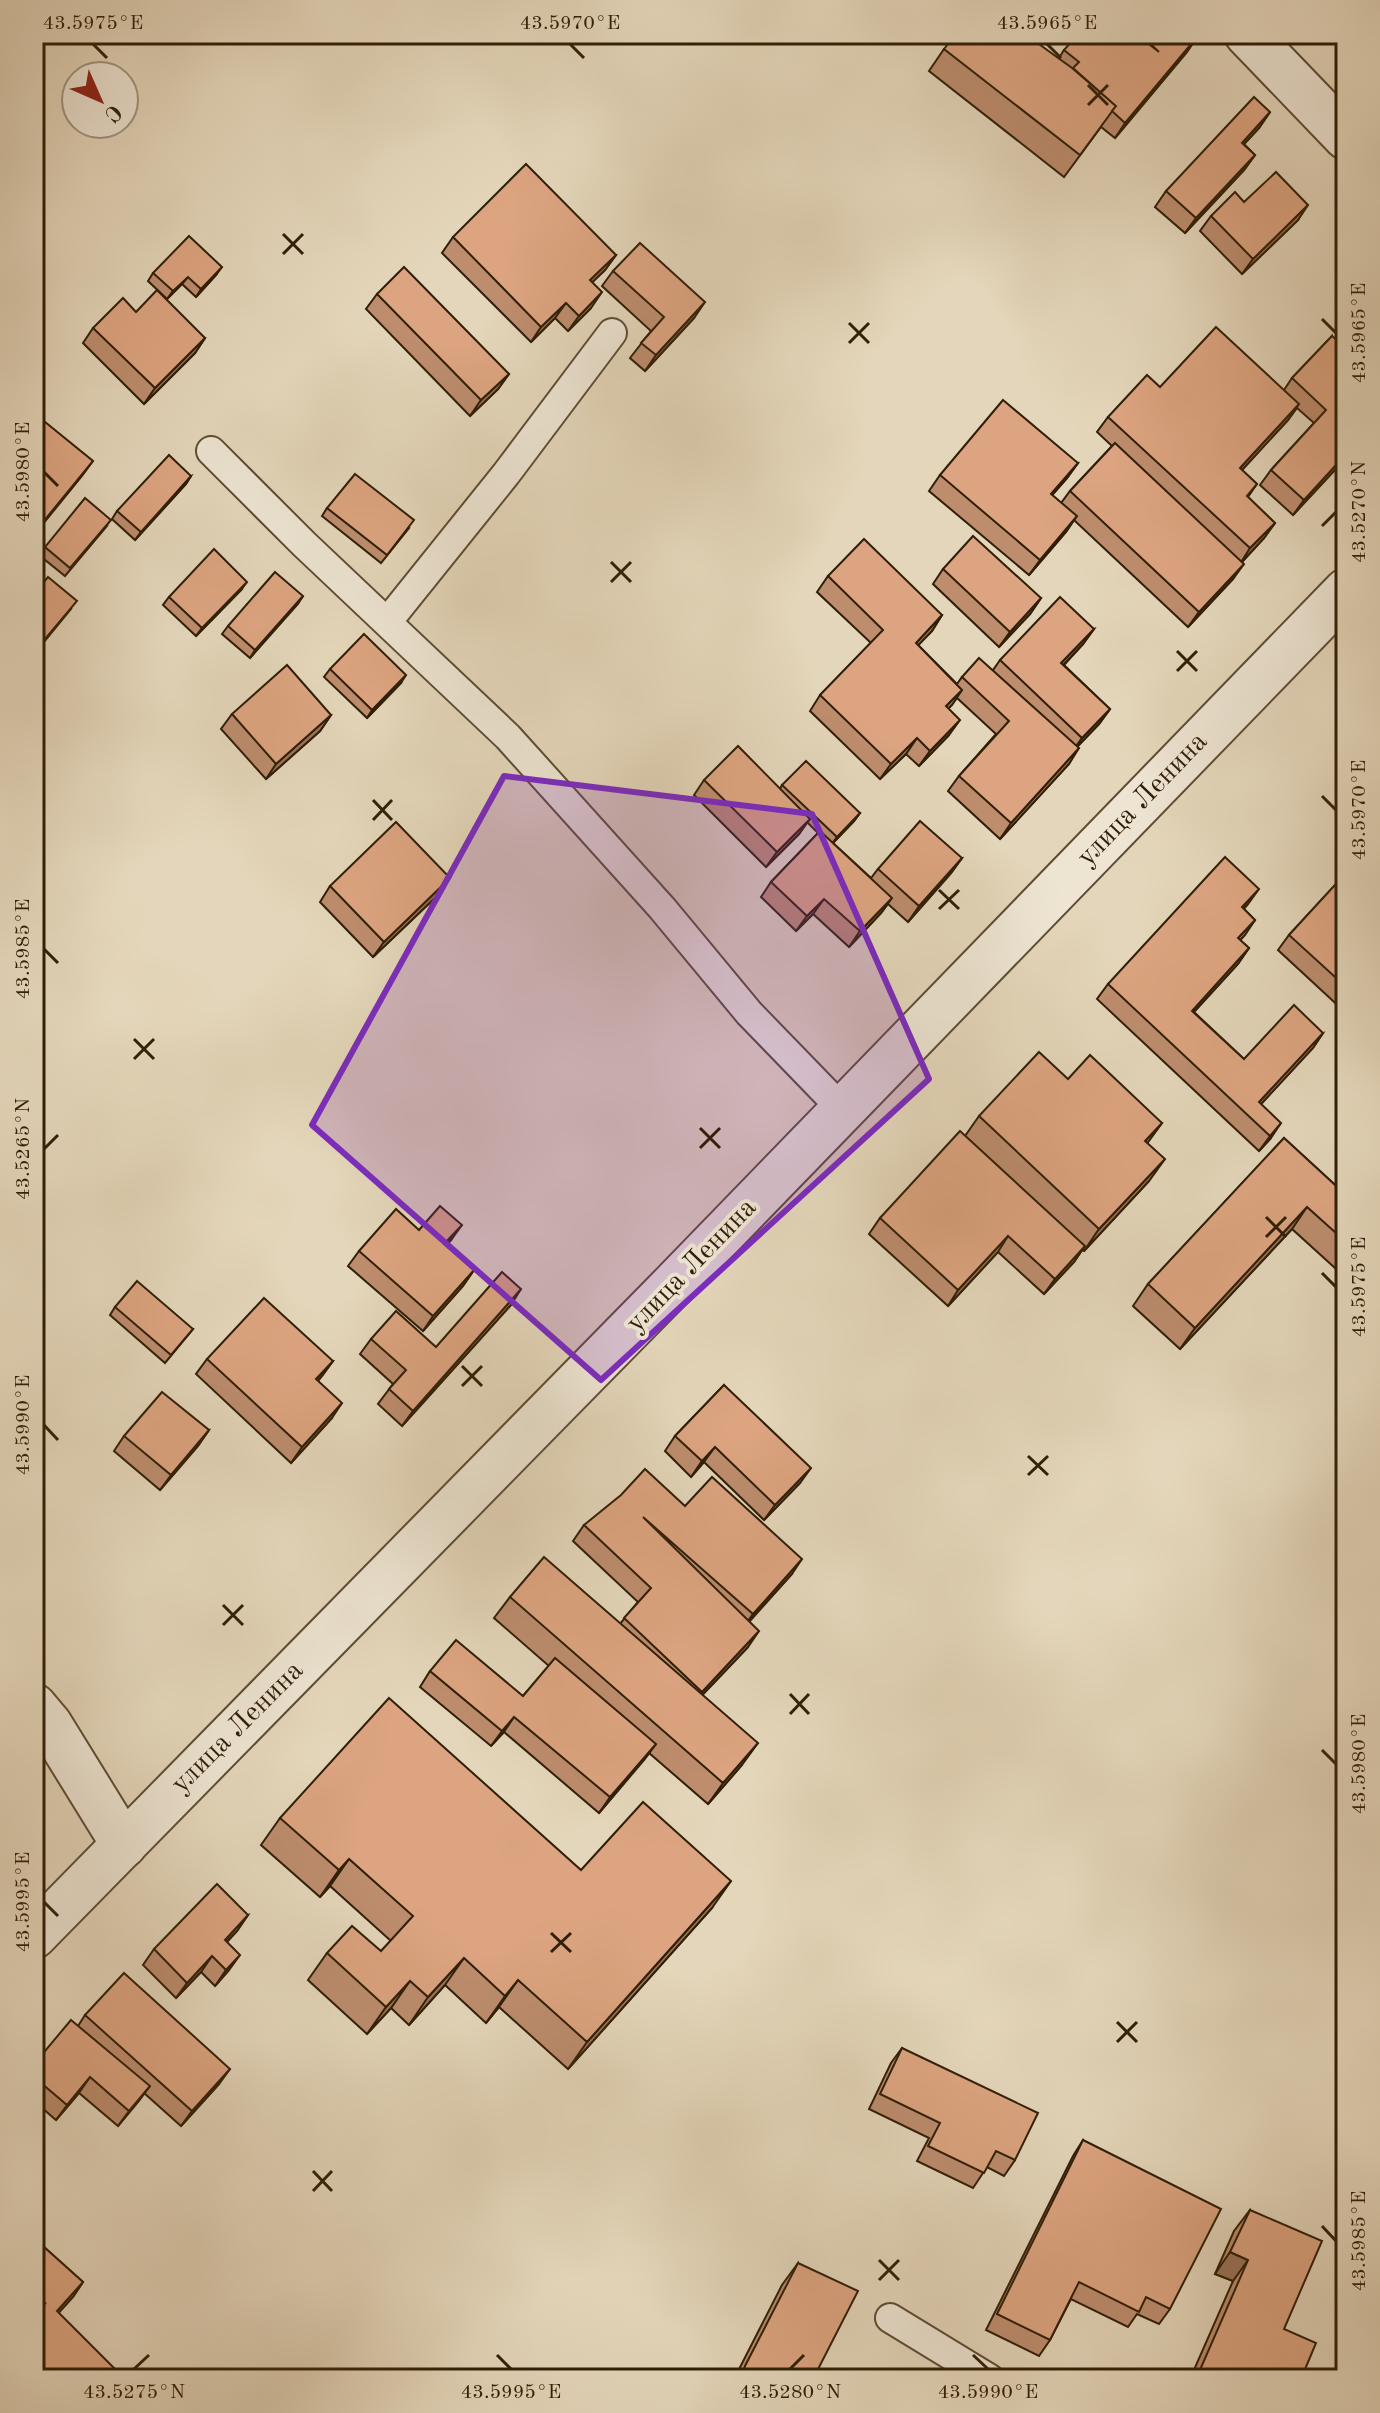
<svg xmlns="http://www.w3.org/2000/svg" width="1380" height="2413" font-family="'Old Standard TT',serif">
  <rect width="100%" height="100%" fill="#e4d6ba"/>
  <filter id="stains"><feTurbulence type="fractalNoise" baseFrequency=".0025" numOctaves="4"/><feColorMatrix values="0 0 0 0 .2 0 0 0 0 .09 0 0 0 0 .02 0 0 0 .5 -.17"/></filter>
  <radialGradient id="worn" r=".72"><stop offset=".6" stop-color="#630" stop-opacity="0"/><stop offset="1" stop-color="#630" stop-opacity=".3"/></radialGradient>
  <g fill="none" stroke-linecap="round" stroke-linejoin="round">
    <g stroke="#5d4c34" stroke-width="32">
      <g id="service">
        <path d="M211 451 304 544 508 737 662 908 749 1013 843 1110"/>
        <path d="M388 621 506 474 612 333"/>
        <path d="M890 2318 990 2379"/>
      </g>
    </g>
    <g stroke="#5d4c34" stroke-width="48">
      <g id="minor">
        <path d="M1247 34 1346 137"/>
        <path d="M34 1706 50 1725 124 1845"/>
      </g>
    </g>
    <g stroke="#5d4c34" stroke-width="48">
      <path id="tertiary" d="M34 1936 673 1285 1346 591"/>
    </g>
    <use href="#service" stroke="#ede4d2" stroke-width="28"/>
    <use href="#minor" stroke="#ede4d2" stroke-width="44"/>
    <use href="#tertiary" stroke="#ede4d2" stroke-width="44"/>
  </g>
  <g fill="#bd8d6e" stroke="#301e07" stroke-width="2">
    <path d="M1099 34H1194L1197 37 1187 52 1115 138 1101 127 1064 177 929 71 944 49 1059 58 1064 50 1090 44Z"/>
    <path d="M1333 34H1346V46Z"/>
    <path d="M1270 112 1259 128 1244 144 1255 155 1244 170 1185 233 1155 207 1166 191Z"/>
    <path d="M1244 202 1298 220 1242 274 1200 231 1211 216Z"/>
    <path d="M453 237 616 255 605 270 592 282 591 308 568 331 555 318 531 342 442 253Z"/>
    <path d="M613 271 694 318 645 371 630 358 651 331 602 286Z"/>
    <path d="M153 273 216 275 196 297 182 284 167 299 148 281Z"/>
    <path d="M377 294 509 374 498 389 470 416 366 309Z"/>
    <path d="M136 312 205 338 195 353 144 404 83 343 93 328Z"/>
    <path d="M1332 336 1346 458 1293 515 1260 485 1271 470 1314 423 1297 408 1288 420 1242 470 1257 484 1248 497 1275 523 1264 538 1242 562 1233 579 1188 627 1074 520 1066 532 1029 575 929 491 940 475 1078 463 1067 478 1052 495 1061 503 1070 491 1112 446 1097 432 1108 417 1160 387 1284 390 1292 378Z"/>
    <path d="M191 476 186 484 135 540 112 519 117 511Z"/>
    <path d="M327 508 409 528 381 563 322 516Z"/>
    <path d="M106 527 65 576 39 555 45 547Z"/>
    <path d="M943 569 1041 598 1030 614 999 647 933 584Z"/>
    <path d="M828 576 942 615 932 631 918 645 957 684 962 677 993 670 1000 660 1094 629 1083 644 1064 665 1110 709 1099 724 1077 747 1069 764 1000 839 948 791 959 776 996 734 957 698 948 708 949 735 919 766 906 754 880 779 810 711 820 695 871 643 817 592Z"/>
    <path d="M241 590 196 636 163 605 169 597Z"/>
    <path d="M34 594 71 609 35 653H34Z"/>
    <path d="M303 596 250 658 222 634 228 626Z"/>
    <path d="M330 669 401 683 367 718 324 677Z"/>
    <path d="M232 714 331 715 320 731 266 779 221 729Z"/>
    <path d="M704 780 780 789 782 785 860 813 854 821 833 843 871 878 878 869 962 858 951 873 908 922 888 904 881 913 849 947 813 914 796 931 761 897 771 882 818 833 807 822 799 834 766 867 694 795Z"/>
    <path d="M1346 873V1013L1278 950 1289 935Z"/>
    <path d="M450 878 439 894 373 957 320 902 330 886Z"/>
    <path d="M1248 904 1244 909 1255 920 1240 940 1249 948 1238 964 1194 1012 1244 1059 1323 1033 1313 1048 1261 1104 1271 1138 1259 1151 1097 999 1108 984Z"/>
    <path d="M1068 1079 1162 1123 1147 1143 1149 1181 1084 1251 1082 1250 1074 1262 1044 1294 998 1252 948 1306 869 1234 880 1218 965 1136 979 1116Z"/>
    <path d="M1284 1138 1346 1195V1278L1292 1229 1180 1349 1133 1306 1148 1284Z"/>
    <path d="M419 1230 451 1240 446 1246 474 1270 463 1286 423 1331 348 1266 359 1251Z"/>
    <path d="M511 1305 402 1426 378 1404 393 1384 360 1354 371 1339 436 1347Z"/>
    <path d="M115 1307 193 1329 165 1363 110 1315Z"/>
    <path d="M207 1359 333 1361 318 1381 332 1418 291 1463 196 1374Z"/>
    <path d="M724 1385 800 1483 764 1520 704 1462 691 1477 665 1451 675 1436Z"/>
    <path d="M209 1430 198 1446 160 1490 114 1451 124 1436Z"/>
    <path d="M685 1506 792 1574 749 1622 748 1647 702 1695 742 1765 708 1804 649 1753 599 1813 504 1732 491 1746 420 1687 430 1671 523 1696 549 1666 494 1618 510 1597 620 1624 638 1602 573 1541 584 1525Z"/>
    <path d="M280 1818 581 1870 712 1908 568 2069 499 2007 486 2023 445 1985 409 2025 391 2008 367 2034 308 1980 327 1953 381 1951 391 1941 330 1886 320 1897 261 1845Z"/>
    <path d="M248 1915 237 1931 227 1942 229 1970 215 1986 201 1972 176 1998 143 1965 154 1949Z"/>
    <path d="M85 2015 219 2084 181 2126 144 2093 118 2126 79 2093 56 2120 34 2101V2064L78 2026Z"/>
    <path d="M902 2048 1015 2160 1004 2176 987 2167 973 2188 917 2161 929 2138 869 2109 891 2063Z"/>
    <path d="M1083 2140 1170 2309 1159 2324 1137 2314 1128 2327 1071 2299 1050 2340 1039 2356 986 2330 1073 2156Z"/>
    <path d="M1250 2210 1284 2329 1301 2379H1190L1233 2281 1215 2274 1234 2231Z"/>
    <path d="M34 2238 83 2282 73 2297 58 2313 34 2379Z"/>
    <path d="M798 2263 813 2379H734L782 2285Z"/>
  </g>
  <g fill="#9a735a" stroke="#301e07" stroke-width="2">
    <path d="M1197 37 1187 52 1115 138 1125 123Z"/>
    <path d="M1270 112 1259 128 1231 158 1242 143Z"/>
    <path d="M1255 155 1244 170 1185 233 1196 218Z"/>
    <path d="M1308 205 1298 220 1242 274 1253 259Z"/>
    <path d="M616 255 605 270 579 295 590 280Z"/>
    <path d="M222 267 216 275 196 297 201 289Z"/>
    <path d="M188 277 182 284 167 299 173 291Z"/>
    <path d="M602 292 591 308 568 331 579 316Z"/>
    <path d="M705 302 694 318 645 371 656 355Z"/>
    <path d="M566 303 555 318 531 342 541 327Z"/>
    <path d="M205 338 195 353 144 404 155 388Z"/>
    <path d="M509 374 498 389 470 416 481 400Z"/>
    <path d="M1299 404 1288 420 1230 483 1240 468Z"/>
    <path d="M1346 454V458L1293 515 1304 500Z"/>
    <path d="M93 461 82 476 34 535V533Z"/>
    <path d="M1078 463 1067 478 1040 509 1051 494Z"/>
    <path d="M191 476 186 484 135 540 141 532Z"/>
    <path d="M1077 516 1066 532 1029 575 1040 560Z"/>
    <path d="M1275 523 1264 538 1240 564 1250 548Z"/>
    <path d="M1244 564 1233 579 1188 627 1199 612Z"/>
    <path d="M247 582 241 590 196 636 202 628Z"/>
    <path d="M303 596 298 604 250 658 255 650Z"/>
    <path d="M1041 598 1030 614 999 647 1010 632Z"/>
    <path d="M942 615 932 631 905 659 916 643Z"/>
    <path d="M1094 629 1083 644 1051 678 1061 663Z"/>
    <path d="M406 675 401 683 367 718 372 710Z"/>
    <path d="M962 690 952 705 935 721 946 706Z"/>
    <path d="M1110 709 1099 724 1071 753 1082 738Z"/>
    <path d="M331 715 320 731 266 779 276 764Z"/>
    <path d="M960 720 949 735 919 766 930 751Z"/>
    <path d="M917 738 906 754 880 779 891 764Z"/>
    <path d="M1079 748 1069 764 1000 839 1011 823Z"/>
    <path d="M860 813 854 821 831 845 837 837Z"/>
    <path d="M810 819 799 834 766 867 777 852Z"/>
    <path d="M962 858 951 873 908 922 919 906Z"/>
    <path d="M450 878 439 894 373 957 384 942Z"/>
    <path d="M1259 889 1248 904 1231 922 1242 907Z"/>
    <path d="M892 898 881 913 849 947 860 931Z"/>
    <path d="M824 899 813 914 796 931 807 916Z"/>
    <path d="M1255 920 1245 935 1228 953 1238 938Z"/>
    <path d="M1249 948 1238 964 1181 1026 1192 1011Z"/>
    <path d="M1323 1033 1313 1048 1249 1117 1259 1102Z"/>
    <path d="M1162 1123 1146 1145 1145 1141Z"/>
    <path d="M1281 1123 1271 1138 1259 1151 1270 1136Z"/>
    <path d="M1165 1159 1149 1181 1084 1251 1099 1229Z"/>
    <path d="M1307 1207 1292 1229 1180 1349 1195 1328Z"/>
    <path d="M462 1225 451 1240 433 1259 444 1244Z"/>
    <path d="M1008 1236 998 1252 948 1306 958 1290Z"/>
    <path d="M1085 1246 1074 1262 1044 1294 1055 1279Z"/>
    <path d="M474 1270 463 1286 423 1331 433 1316Z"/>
    <path d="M521 1289 511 1305 402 1426 413 1411Z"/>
    <path d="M333 1361 322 1376 306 1394 316 1379Z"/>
    <path d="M342 1403 332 1418 291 1463 302 1447Z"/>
    <path d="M209 1430 198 1446 160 1490 171 1475Z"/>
    <path d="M715 1447 704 1462 691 1477 702 1461Z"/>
    <path d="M811 1468 800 1483 764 1520 775 1505Z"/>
    <path d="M802 1559 792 1574 742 1629 753 1614Z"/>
    <path d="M759 1631 748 1647 691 1707 702 1692Z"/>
    <path d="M514 1717 504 1732 491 1746 502 1731Z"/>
    <path d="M758 1743 742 1765 708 1804 723 1783Z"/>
    <path d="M656 1744 645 1759 599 1813 610 1797Z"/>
    <path d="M349 1859 330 1886 320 1897 339 1870Z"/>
    <path d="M731 1881 712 1908 568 2069 587 2042Z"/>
    <path d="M248 1915 237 1931 214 1955 225 1940Z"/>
    <path d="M240 1955 229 1970 215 1986 226 1970Z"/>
    <path d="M212 1956 201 1972 176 1998 187 1983Z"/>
    <path d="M464 1958 445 1985 409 2025 428 1997Z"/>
    <path d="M518 1980 499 2007 486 2023 505 1996Z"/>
    <path d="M410 1981 391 2008 367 2034 386 2007Z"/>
    <path d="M230 2069 219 2084 181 2126 192 2111Z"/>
    <path d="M90 2077 79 2093 56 2120 67 2105Z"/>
    <path d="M150 2086 139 2101 118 2126 129 2111Z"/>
    <path d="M1230 2252 1248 2260 1233 2281 1215 2274Z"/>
    <path d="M83 2282 73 2297 46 2327 57 2311Z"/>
  </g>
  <g fill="#dca480" stroke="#301e07" stroke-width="2">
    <path d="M956 34H1025L1072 68 1116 106 1080 155 944 49Z"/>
    <path d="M1078 34 1090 44 1099 34H1136L1159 52 1140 34H1194L1197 37 1125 123 1112 111 1116 106 1073 68 1079 62 1064 50Z"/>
    <path d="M1254 97 1270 112 1242 143 1255 155 1196 218 1166 191Z"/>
    <path d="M526 164 616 255 590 280 602 292 579 316 566 303 541 327 453 237Z"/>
    <path d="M1276 172 1308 205 1253 259 1211 216 1235 192 1244 202Z"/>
    <path d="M189 236 222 267 201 289 188 277 173 291 153 273Z"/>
    <path d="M640 243 705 302 656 355 641 343 664 317 613 271Z"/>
    <path d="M404 267 509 374 481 400 377 294Z"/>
    <path d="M157 290 205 338 155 388 93 328 123 298 136 312Z"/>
    <path d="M1216 327 1299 404 1240 468 1257 484 1247 496 1275 523 1250 548 1108 417 1147 375 1160 387Z"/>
    <path d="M1332 336 1346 348V454L1304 500 1271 470 1326 410 1292 378Z"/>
    <path d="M1003 400 1078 463 1051 494 1077 516 1040 560 940 475Z"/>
    <path d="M34 413 93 461 34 533Z"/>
    <path d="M1115 443 1244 564 1199 612 1070 491Z"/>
    <path d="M169 455 191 476 141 532 117 511Z"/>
    <path d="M355 474 414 520 387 555 327 508Z"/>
    <path d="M85 498 111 520 70 568 45 547Z"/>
    <path d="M973 536 1041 598 1010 632 943 569Z"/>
    <path d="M864 539 942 615 916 643 962 690 946 706 960 720 930 751 917 738 891 764 820 695 883 630 828 576Z"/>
    <path d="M214 549 247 582 202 628 169 597Z"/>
    <path d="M275 572 303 596 255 650 228 626Z"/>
    <path d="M48 577 77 601 40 645 34 640V594Z"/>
    <path d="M1060 597 1094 629 1061 663 1110 709 1082 738 1000 660Z"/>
    <path d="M364 634 406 675 372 710 330 669Z"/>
    <path d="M979 658 1079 748 1011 823 959 776 1009 721 962 677Z"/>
    <path d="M287 665 331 715 276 764 232 714Z"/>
    <path d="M738 746 810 819 777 852 704 780Z"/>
    <path d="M806 761 860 813 837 837 782 785Z"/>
    <path d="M920 821 962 858 919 906 878 869Z"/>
    <path d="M396 822 450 878 384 942 330 886Z"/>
    <path d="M820 831 892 898 860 931 824 899 807 916 771 882Z"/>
    <path d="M1225 857 1259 889 1242 907 1255 920 1238 938 1249 948 1192 1011 1244 1059 1294 1005 1323 1033 1259 1102 1281 1123 1270 1136 1108 984Z"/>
    <path d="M1346 873V987L1289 935Z"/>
    <path d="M1039 1052 1068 1079 1090 1055 1162 1123 1145 1141 1165 1159 1099 1229 979 1116Z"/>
    <path d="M960 1131 1085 1246 1055 1279 1008 1236 958 1290 880 1218Z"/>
    <path d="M1284 1138 1346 1195V1242L1307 1207 1195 1328 1148 1284Z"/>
    <path d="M440 1206 462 1225 444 1244 474 1270 433 1316 359 1251 396 1209 419 1230Z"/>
    <path d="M502 1272 521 1289 413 1411 389 1389 406 1370 371 1339 396 1311 436 1347Z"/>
    <path d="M137 1281 193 1329 171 1355 115 1307Z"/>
    <path d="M264 1298 333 1361 316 1379 342 1403 302 1447 207 1359Z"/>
    <path d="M724 1385 811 1468 775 1505 715 1447 702 1461 675 1436Z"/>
    <path d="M162 1392 209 1430 171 1475 124 1436Z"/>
    <path d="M645 1469 685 1506 712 1477 802 1559 753 1614 643 1517 759 1631 702 1692 624 1618 651 1588 584 1525 621 1495Z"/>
    <path d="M544 1557 758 1743 723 1783 510 1597Z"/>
    <path d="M456 1640 523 1696 555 1658 656 1744 610 1797 514 1717 502 1731 430 1671Z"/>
    <path d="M389 1698 581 1870 643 1802 731 1881 587 2042 518 1980 505 1996 464 1958 428 1997 410 1981 386 2007 327 1953 352 1926 381 1951 413 1916 349 1859 339 1870 280 1818Z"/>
    <path d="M217 1884 248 1915 225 1940 240 1955 226 1970 212 1956 187 1983 154 1949Z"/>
    <path d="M124 1973 230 2069 192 2111 85 2015Z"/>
    <path d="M71 2020 150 2086 129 2111 90 2077 67 2105 34 2077V2064Z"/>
    <path d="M902 2048 1038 2113 1015 2160 996 2151 984 2173 928 2146 940 2123 880 2094Z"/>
    <path d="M1083 2140 1221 2209 1170 2309 1146 2297 1139 2312 1079 2282 1050 2340 997 2314Z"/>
    <path d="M1250 2210 1322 2241 1284 2329 1316 2343 1301 2379H1256L1252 2377 1251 2379H1196L1248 2260 1230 2252Z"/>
    <path d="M34 2238 83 2282 57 2311 125 2379H34V2310L43 2301 46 2304 34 2292Z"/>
    <path d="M798 2263 858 2291 813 2379H741L745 2366Z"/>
  </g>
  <path fill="#7b2cbf" fill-opacity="0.2" stroke="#7b2cbf" stroke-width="6" stroke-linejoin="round" d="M504 776 812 814 929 1079 601 1380 312 1125Z"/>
  <path fill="none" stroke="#301e07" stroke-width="3" d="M93 44 107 58M570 44 584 58M1047 44 1061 58M1088 85 1108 105M1088 105 1108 85M283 234 303 254M283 254 303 234M1322 319 1336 333M849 323 869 343M849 343 869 323M44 472 58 486M1322 526 1336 512M611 562 631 582M611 582 631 562M1177 651 1197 671M1177 671 1197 651M1322 796 1336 810M373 800 392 820M373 820 392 800M939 890 959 909M939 909 959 890M44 949 58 963M134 1039 154 1059M134 1059 154 1039M700 1128 720 1148M700 1148 720 1128M44 1149 58 1135M1266 1217 1286 1237M1266 1237 1286 1217M1322 1273 1336 1287M462 1366 482 1386M462 1386 482 1366M44 1425 58 1440M1028 1456 1048 1475M1028 1475 1048 1456M223 1605 243 1625M223 1625 243 1605M790 1694 809 1714M790 1714 809 1694M1322 1750 1336 1764M44 1902 58 1916M551 1933 571 1952M551 1952 571 1933M1117 2022 1137 2042M1117 2042 1137 2022M313 2171 332 2191M313 2191 332 2171M1322 2226 1336 2241M879 2260 899 2280M879 2280 899 2260M497 2355 511 2369M973 2355 988 2369M134 2369 149 2355M790 2369 804 2355"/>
  <g text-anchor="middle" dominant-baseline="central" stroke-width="8" stroke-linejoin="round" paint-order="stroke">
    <g font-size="28" fill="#301e07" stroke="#ede4d2">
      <text transform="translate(1143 800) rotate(-46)">улица Ленина</text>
      <text transform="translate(692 1266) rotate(-46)">улица Ленина</text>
      <text transform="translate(238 1728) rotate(-45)">улица Ленина</text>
    </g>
  </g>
  <rect width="1380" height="2413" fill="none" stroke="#e4d6ba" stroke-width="88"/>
  <g transform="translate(100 100) rotate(135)"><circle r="38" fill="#ede4d2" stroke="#a19581" stroke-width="2"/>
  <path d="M0-6L14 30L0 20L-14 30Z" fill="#8f2418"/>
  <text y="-12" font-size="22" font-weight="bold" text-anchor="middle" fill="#301e07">С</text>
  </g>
  <rect x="44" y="44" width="1292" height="2325" fill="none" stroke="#301e07" stroke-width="3"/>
  <g font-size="20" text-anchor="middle" fill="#301e07">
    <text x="93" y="29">43.5975°E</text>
    <text x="570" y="29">43.5970°E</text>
    <text x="1047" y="29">43.5965°E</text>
    <text transform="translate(1358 333) rotate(-90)" y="7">43.5965°E</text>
    <text transform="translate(22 472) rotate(-90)" y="7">43.5980°E</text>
    <text transform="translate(1358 512) rotate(-90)" y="7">43.5270°N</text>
    <text transform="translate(1358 810) rotate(-90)" y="7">43.5970°E</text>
    <text transform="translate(22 949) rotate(-90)" y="7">43.5985°E</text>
    <text transform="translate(22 1149) rotate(-90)" y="7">43.5265°N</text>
    <text transform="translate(1358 1287) rotate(-90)" y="7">43.5975°E</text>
    <text transform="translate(22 1425) rotate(-90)" y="7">43.5990°E</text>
    <text transform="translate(1358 1764) rotate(-90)" y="7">43.5980°E</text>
    <text transform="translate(22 1902) rotate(-90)" y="7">43.5995°E</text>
    <text transform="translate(1358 2241) rotate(-90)" y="7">43.5985°E</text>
    <text x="134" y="2398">43.5275°N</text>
    <text x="511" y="2398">43.5995°E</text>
    <text x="790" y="2398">43.5280°N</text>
    <text x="988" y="2398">43.5990°E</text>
  </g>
  <rect width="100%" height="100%" filter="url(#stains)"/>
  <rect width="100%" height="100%" fill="url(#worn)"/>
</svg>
